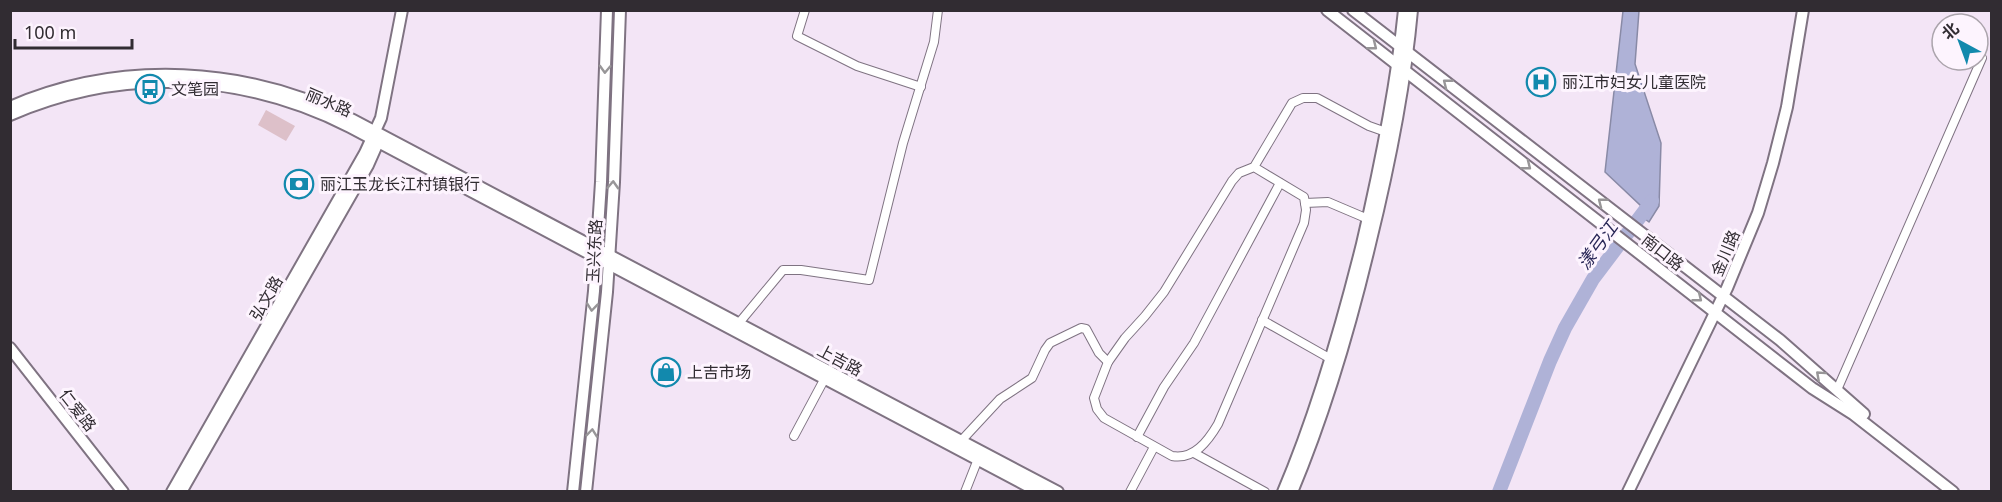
<svg xmlns="http://www.w3.org/2000/svg" width="2002" height="502" font-family="'Noto Sans','Noto Sans SC',sans-serif">
  <rect width="100%" height="100%" fill="#f3e5f6"/>
  <path fill="#ddc0c9" d="M266 110 295 126 286 141 258 125Z"/>
  <path fill="#afb2d7" stroke="#898aa6" stroke-width="1.5" d="M1623 11H1639L1635 64 1661 143 1659 206 1649 222 1637 213 1641 206 1605 172Z"/>
  <g fill="none" stroke-linecap="round" stroke-linejoin="round">
    <path stroke="#afb2d7" stroke-width="14" d="M1499 492 1550 361 1565 328 1593 279 1652 201"/>
    <g stroke="#7f7382" stroke-width="10">
      <g id="street">
        <path d="M805 10 797 36 857 66 921 87"/>
        <path d="M1254 167 1304 197 1306 210 1304 223 1218 424C1208 441 1194 460 1172 456L1104 418 1097 409 1094 398 1108 362 1125 338 1145 316 1164 292 1232 181 1239 173 1254 167 1292 103 1303 98H1317L1369 126 1386 132"/>
        <path d="M1305 203 1328 202 1368 219"/>
        <path d="M1262 320 1331 359"/>
        <path d="M739 323 783 270H801L869 280 903 143 934 42 938 10"/>
        <path d="M1837 390 1982 58"/>
        <path d="M794 436 825 378"/>
        <path d="M1137 437 1164 387 1194 343 1280 183"/>
        <path d="M961 441 1000 399 1032 378 1045 350 1050 343 1081 328 1086 329 1099 353 1108 362"/>
        <path d="M1194 453 1265 492"/>
        <path d="M965 492 978 459"/>
        <path d="M1130 492 1154 447"/>
      </g>
    </g>
    <g stroke="#7f7382" stroke-width="14">
      <g id="secondary">
        <path d="M1327 10 1812 388 1853 414 1953 492"/>
        <path d="M1353 10 1780 340 1864 414"/>
        <path d="M10 107C121 59 247 66 353 120L1058 492"/>
        <path d="M10 115C121 67 242 72 350 127L1039 492"/>
        <path d="M10 348 123 492"/>
        <path d="M172 492 365 153 381 118 402 10"/>
        <path d="M181 492 368 165 380 138"/>
        <path d="M573 492 594 291 601 182 607 10"/>
        <path d="M586 492 607 292 614 182 620 10"/>
        <path d="M1283 492C1317 412 1341 328 1362 244 1380 167 1396 89 1404 10"/>
        <path d="M1292 492C1326 411 1350 328 1370 244 1389 167 1405 89 1412 10"/>
        <path d="M1628 492 1727 288 1758 213 1773 163 1787 107 1803 10"/>
      </g>
    </g>
    <use href="#street" stroke="#fff" stroke-width="8"/>
    <use href="#secondary" stroke="#fff" stroke-width="10"/>
  </g>
  <defs><path id="oneway-chevron" d="M-2-3.5L2.5 0L-2 3.5" fill="none" stroke-width="1.6" stroke-linecap="round" stroke-linejoin="round" transform="scale(1.5)"/></defs>
  <g stroke="#989698">
    <use href="#oneway-chevron" transform="translate(1373 46) rotate(38)"/>
    <use href="#oneway-chevron" transform="translate(605 69) rotate(92)"/>
    <use href="#oneway-chevron" transform="translate(1447 83) rotate(-142)"/>
    <use href="#oneway-chevron" transform="translate(1527 166) rotate(38)"/>
    <use href="#oneway-chevron" transform="translate(613 185) rotate(-87)"/>
    <use href="#oneway-chevron" transform="translate(1602 202) rotate(-142)"/>
    <use href="#oneway-chevron" transform="translate(1698 298) rotate(38)"/>
    <use href="#oneway-chevron" transform="translate(592 307) rotate(96)"/>
    <use href="#oneway-chevron" transform="translate(1820 375) rotate(-138)"/>
    <use href="#oneway-chevron" transform="translate(592 433) rotate(-84)"/>
  </g>
  <defs>
    <g id="hospital-ring" transform="scale(1.5)"><circle r="9.5" fill="#fdf4fe" stroke="#1289ad" stroke-width="1.5"/><path d="M-5-5h3v3.5h4V-5h3V5h-3V1.5h-4V5h-3Z" fill="#1289ad"/></g>
    <g id="bus-ring" transform="scale(1.5)"><circle r="9.5" fill="#fdf4fe" stroke="#1289ad" stroke-width="1.5"/><path d="M-5-6H5V4H4V6H2V4H-2V6H-4V4H-5ZM-3.5-4V0h7V-4ZM-3.5 1.2v1.5H-2V1.2ZM2 1.2v1.5H3.5V1.2Z" fill="#1289ad"/></g>
    <g id="bank-ring" transform="scale(1.5)"><circle r="9.5" fill="#fdf4fe" stroke="#1289ad" stroke-width="1.5"/><path d="M-6-4H6V4H-6ZM0-2.3a2.3 2.3 0 1 0 0 4.6a2.3 2.3 0 1 0 0-4.6Z" fill="#1289ad"/></g>
    <g id="shop-ring" transform="scale(1.5)"><circle r="9.5" fill="#fdf4fe" stroke="#1289ad" stroke-width="1.5"/><path d="M-5-2.5h2.3a2.7 3.5 0 0 1 5.4 0H5L5.5 6h-11ZM-1.5-2.5h3a1.5 2.3 0 0 0-3 0Z" fill="#1289ad"/></g>
  </defs>
  <g fill-rule="evenodd">
    <use href="#hospital-ring" x="1541" y="82"/>
    <use href="#bus-ring" x="150" y="89"/>
    <use href="#bank-ring" x="299" y="184"/>
    <use href="#shop-ring" x="666" y="372"/>
  </g>
  <g text-anchor="middle" dominant-baseline="central" stroke-width="6" stroke-linejoin="round" paint-order="stroke">
    <g font-size="16" fill="#312c32" stroke="#fdf4fe" text-anchor="start">
      <text x="1562" y="82">丽江市妇女儿童医院</text>
      <text x="171" y="89">文笔园</text>
      <text x="320" y="184">丽江玉龙长江村镇银行</text>
      <text x="687" y="372">上吉市场</text>
    </g>
    <g font-size="16" fill="#312c32" stroke="#fdf4fe">
      <text transform="translate(329 102) rotate(23)">丽水路</text>
      <text transform="translate(594 251) rotate(-87)">玉兴东路</text>
      <text transform="translate(1663 252) rotate(38)">南口路</text>
      <text transform="translate(1725 253) rotate(-67)">金川路</text>
      <text transform="translate(266 298) rotate(-60)">弘文路</text>
      <text transform="translate(840 360) rotate(28)">上吉路</text>
      <text transform="translate(78 410) rotate(52)">仁爱路</text>
    </g>
    <g font-size="18" font-style="italic" fill="#292757" stroke="#fdf4fe">
      <text transform="translate(1597 245) rotate(-54)">漾弓江</text>
    </g>
  </g>
  <rect width="2002" height="502" fill="none" stroke="#312c32" stroke-width="24"/>
  <g transform="translate(1960 42) rotate(319)"><circle r="28" fill="#fdf4fe" stroke="#aba4ac" stroke-width="1.5"/>
  <path d="M0-4.5L10 22L0 15L-10 22Z" fill="#1289ad"/>
  <text y="-9" font-size="16" font-weight="bold" text-anchor="middle" fill="#312c32">北</text>
  </g>
  <path d="M15 39v9h117v-9" fill="none" stroke="#312c32" stroke-width="3"/>
  <text x="24" y="39" font-size="18" fill="#312c32" stroke="#fdf4fe" stroke-width="4.5" paint-order="stroke">100 m</text>
</svg>
